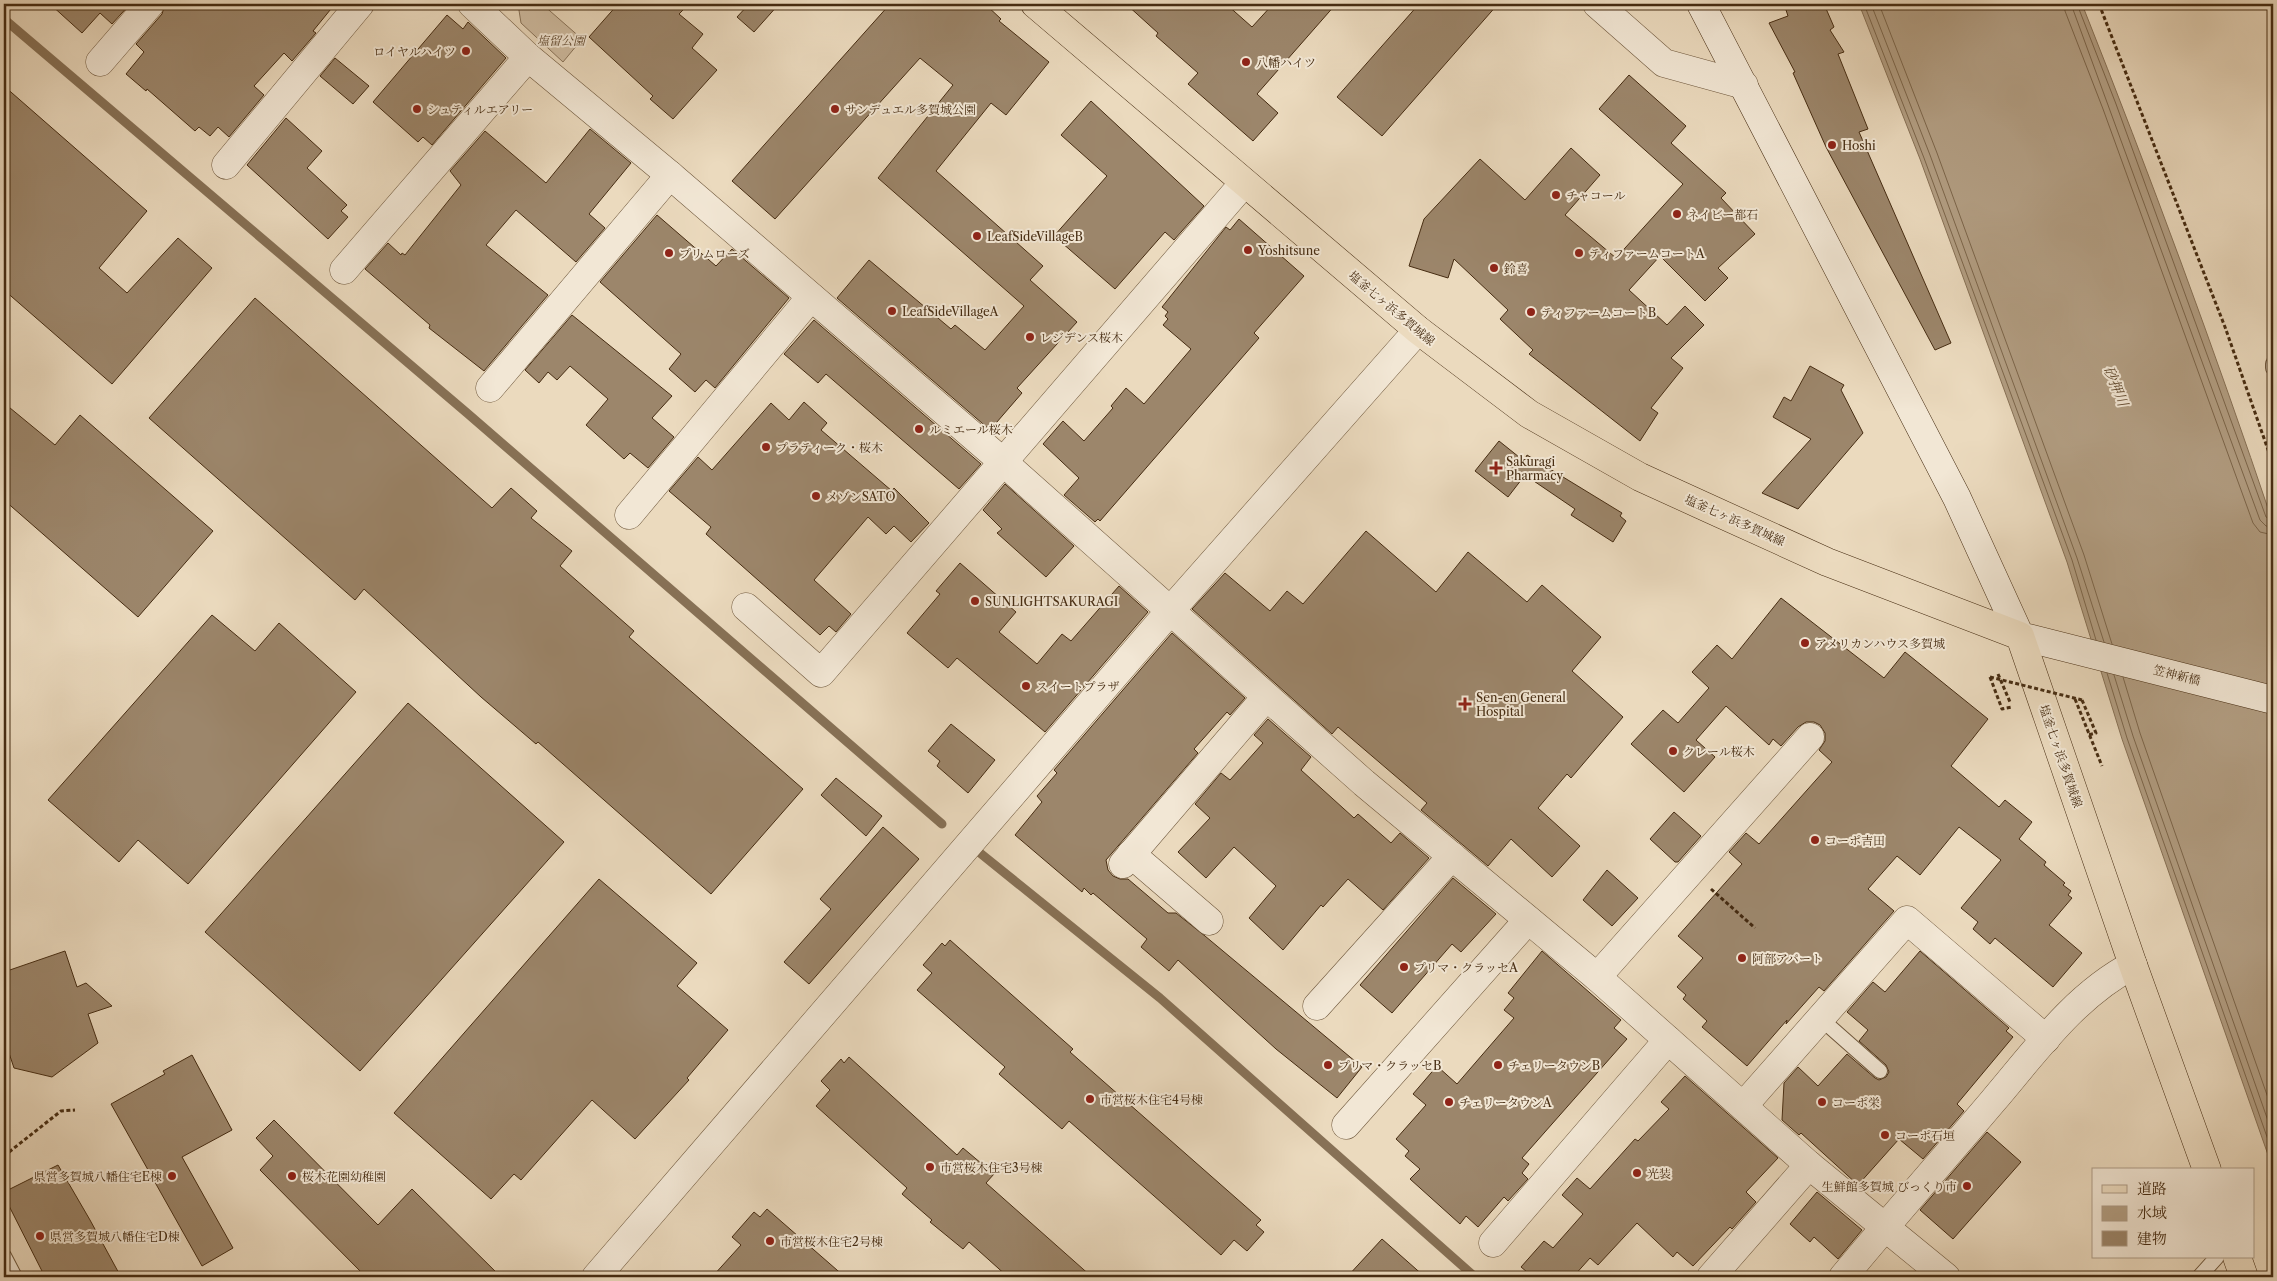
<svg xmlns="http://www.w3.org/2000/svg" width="2277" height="1281" font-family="'Libre Caslon Text','Noto Serif JP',serif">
  <rect width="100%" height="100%" fill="#ebdabe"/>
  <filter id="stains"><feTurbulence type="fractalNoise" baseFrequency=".004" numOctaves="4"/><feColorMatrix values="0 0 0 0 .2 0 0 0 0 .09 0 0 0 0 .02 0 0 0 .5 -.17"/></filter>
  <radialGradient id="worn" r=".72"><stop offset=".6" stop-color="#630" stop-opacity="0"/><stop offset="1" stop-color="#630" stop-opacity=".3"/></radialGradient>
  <path fill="#cfbca1" stroke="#8a745a" d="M518 4H542L582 39 563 62 521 23Z"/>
  <path fill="#b39f84" stroke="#877156" d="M1859 4H2082C2150 175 2214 348 2273 523V1169L2122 739 2067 562 1920 159Z"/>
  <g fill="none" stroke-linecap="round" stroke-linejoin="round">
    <g stroke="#7c664b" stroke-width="1">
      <path d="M1864 4 1924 158 2072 560 2096 640"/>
      <path d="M1871 4 1930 155 2077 558 2104 642"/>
      <path d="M1879 4 1937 153 2084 555 2112 644"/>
      <path d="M2064 4 2065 11 2103 109 2253 523 2260 532 2273 535"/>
      <path d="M2071 4 2260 520 2266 526 2273 528"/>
      <path d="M2077 4 2116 104 2266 517 2273 521"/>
      <path d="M2107 673 2127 738 2273 1154"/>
      <path d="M2114 675 2133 736 2273 1135"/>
      <path d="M2123 677 2140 733 2273 1112"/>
    </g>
    <g stroke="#877156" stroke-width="9">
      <path d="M4 19 467 413 942 824"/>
      <path d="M980 853 1160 998 1475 1277"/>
    </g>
  </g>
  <g fill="#9c866b" stroke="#462c12">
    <path d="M50 4H130L112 24 100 13 82 33Z"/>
    <path d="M165 4H335L313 31 316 33 292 61 284 53 254 86 264 95 229 137 218 127 210 136 199 127 195 131 147 89 146 91 126 74 144 52 136 44 162 14Z"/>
    <path d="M618 4H689L679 14 703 34 692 48 717 70 673 119 650 99 653 96 589 37Z"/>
    <path d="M749 4H779L754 32 737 17Z"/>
    <path d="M890 4H985L1001 19 999 21 1049 62 1006 115 991 103 936 171 1043 266 1030 280 1077 322 1017 388 1022 393 990 430 837 298 869 260 951 329 955 325 985 350 1024 306 878 178 953 85 920 58 775 219 732 181Z"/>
    <path d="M1126 4H1226L1252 27 1273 4H1336L1257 94 1278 113 1253 141 1188 84 1198 73 1156 36 1158 33Z"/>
    <path d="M1419 4H1498L1382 136 1337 97Z"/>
    <path d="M1784 4H1824L1834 27 1830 30 1844 52 1838 54 1868 129 1859 132 1951 343 1935 350 1826 147 1793 73 1795 72 1769 23 1788 16Z"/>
    <path d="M447 15 463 29 468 22 506 58 432 145 423 137 418 142 373 102Z"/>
    <path d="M335 58 369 86 353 104 320 76Z"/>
    <path d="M1629 75 1686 126 1671 143 1726 193 1721 198 1755 234 1718 268 1728 278 1705 301 1660 256 1629 290 1667 325 1685 306 1704 325 1671 358 1683 368 1651 408 1658 413 1640 441 1529 354 1533 350 1500 319 1508 310 1454 259 1448 278 1409 266 1424 219 1480 159 1525 200 1571 148 1600 175 1565 215 1616 258 1683 184 1599 109Z"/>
    <path d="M4 86 147 211 99 268 127 293 178 238 212 268 112 384 4 290Z"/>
    <path d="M1091 101 1204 206 1174 240 1165 232 1115 289 1054 236 1107 176 1061 135Z"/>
    <path d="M286 118 322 151 307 168 347 205 341 211 348 217 328 239 247 165Z"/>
    <path d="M590 129 631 163 589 214 605 228 576 262 516 210 486 245 548 295 484 371 429 328 430 325 365 269 388 243 401 255 402 253 405 255 461 185 450 171 485 131 546 183Z"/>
    <path d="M657 215 716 266 732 249 789 298 715 388 706 380 695 392 669 369 681 354 600 282Z"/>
    <path d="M1239 219 1304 276 1254 333 1259 338 1100 521 1098 519 1095 522 1064 495 1079 478 1043 444 1063 421 1084 441 1113 408 1111 406 1126 388 1144 404 1191 349 1163 325 1168 319 1165 316 1168 312 1162 307 1226 227 1230 230Z"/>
    <path d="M255 298 492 508 511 488 537 511 531 518 572 551 560 566 634 631 629 637 803 789 711 894 538 742 536 744 481 697 364 589 355 600 149 418Z"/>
    <path d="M572 315 672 396 652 418 674 437 648 468 630 453 624 459 586 425 608 399 570 366 557 380 548 372 539 383 525 370Z"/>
    <path d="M814 320 981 464 959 489 826 374 818 383 784 354Z"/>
    <path d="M1810 366 1844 385 1841 390 1863 433 1798 509 1762 493 1811 439 1773 417 1784 397 1791 401Z"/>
    <path d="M804 402 827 423 821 430 892 491 894 488 929 523 911 542 894 526 886 534 868 517 814 580 851 614 836 632 829 626 820 635 706 534 711 527 669 491 698 457 712 470 771 403 789 420Z"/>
    <path d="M4 403 55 445 80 415 213 531 138 617 4 500Z"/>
    <path d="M1499 441 1524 461 1527 455 1622 513 1620 516 1626 521 1613 542 1571 515 1575 509 1525 475 1508 497 1475 471Z"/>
    <path d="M1005 484 1074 546 1046 577 997 533 1002 529 983 510Z"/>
    <path d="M1366 531 1436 592 1468 552 1527 602 1542 585 1601 637 1572 671 1623 717 1571 778 1567 774 1538 808 1580 846 1552 877 1511 839 1488 866 1421 810 1427 803 1338 727 1332 734 1192 609 1225 573 1270 611 1287 591 1303 604Z"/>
    <path d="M960 563 1016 612 999 632 1037 664 1062 634 1071 641 1119 586 1148 612 1045 732 957 658 948 668 907 633 940 594 936 591Z"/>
    <path d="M1781 598 1884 678 1905 652 1988 719 1951 766 1999 807 2005 800 2032 822 2019 839 2046 862 2044 865 2065 883 2063 885 2071 891 2068 895 2072 898 2049 925 2082 953 2053 987 1995 938 1990 944 1973 929 1978 922 1961 908 2001 860 1959 827 1920 875 1897 856 1868 889 1894 911 1824 991 1819 987 1786 1024 1787 1020 1747 1066 1702 1027 1707 1021 1683 999 1686 995 1677 987 1703 958 1678 936 1742 864 1729 852 1746 833 1759 844 1832 762 1819 750 1825 741V733L1820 725 1814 722H1806L1798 727 1781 746 1773 739 1769 745 1726 706 1696 740 1715 757 1684 792 1631 744 1663 710 1678 723 1709 688 1692 672 1717 645 1732 659Z"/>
    <path d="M212 615 255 651 279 623 356 692 188 884 138 840 119 862 48 800Z"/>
    <path d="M1172 633 1245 698 1230 715 1227 712 1194 749 1198 753 1106 860 1108 870 1113 876 1120 879H1128L1168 913H1176L1205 936 1362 1067 1337 1098 1276 1049 1178 960 1169 971 1141 947 1147 939 1093 893 1091 895 1084 888 1082 892 1015 835 1042 802 1037 796 1057 773 1054 770Z"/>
    <path d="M408 703 564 842 360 1071 205 932Z"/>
    <path d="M1268 719 1311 757 1301 770 1354 818 1358 814 1391 843 1400 833 1429 858 1383 910 1348 879 1323 907 1321 905 1283 950 1249 918 1276 886 1234 847 1206 878 1178 852 1210 818 1195 804 1221 773 1230 780 1263 743 1254 735Z"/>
    <path d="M951 724 995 760 968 793 937 766 940 761 928 751Z"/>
    <path d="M836 778 882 816 866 836 821 795Z"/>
    <path d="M1674 812 1701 836 1678 862H1675L1650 839Z"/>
    <path d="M883 827 919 859 809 984 784 962 831 909 820 899Z"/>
    <path d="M1607 870 1638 898 1612 926 1583 900Z"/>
    <path d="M1453 878 1496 914 1461 952 1452 944 1392 1013 1360 985Z"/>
    <path d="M599 879 697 963 677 986 728 1030 687 1078 689 1080 635 1139 592 1100 521 1180 514 1174 491 1199 394 1113Z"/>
    <path d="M950 940 1073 1049 1070 1052 1261 1220 1256 1225 1264 1232 1247 1251 1234 1240 1221 1255 1069 1121 1062 1129 1047 1116 999 1074 1005 1067 917 990 932 973 923 965 942 943 945 946Z"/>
    <path d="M65 951 77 987 86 983 112 1006 88 1014 98 1043 52 1077 14 1068 4 1038V972Z"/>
    <path d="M1542 951 1621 1020 1614 1028 1627 1039 1522 1158 1529 1164 1522 1173 1528 1179 1508 1201 1504 1197 1478 1227 1466 1216 1460 1224 1410 1179 1420 1169 1405 1156 1409 1151 1396 1139 1426 1105 1413 1094 1437 1066 1457 1084 1514 1018 1504 1010 1514 998 1508 993Z"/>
    <path d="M1920 951 2009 1028 2006 1031 2013 1037 1957 1104 1964 1111 1923 1159 1899 1139 1858 1185 1801 1133 1799 1135 1782 1120 1784 1083 1798 1067 1818 1086 1847 1054 1875 1078 1879 1080 1886 1077 1889 1072 1886 1065 1859 1041 1868 1030 1847 1012 1873 982 1885 992Z"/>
    <path d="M192 1055 232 1130 182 1157 233 1248 202 1266 111 1104 165 1074 163 1071Z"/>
    <path d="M849 1057 957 1155 963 1148 994 1174 986 1183 1092 1277H1008L969 1242 963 1249 930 1222 932 1220 902 1194 907 1188 816 1106 830 1090 821 1081 841 1059 844 1063Z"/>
    <path d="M1685 1076 1778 1158 1746 1192 1756 1202 1732 1229 1730 1227 1693 1266 1677 1252 1673 1257 1637 1223 1598 1265 1590 1258 1573 1277H1533L1521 1267 1544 1241 1553 1248 1583 1214 1562 1195 1577 1178 1590 1189 1635 1139 1638 1141 1669 1109 1661 1102Z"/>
    <path d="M274 1120 378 1225 412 1189 501 1277H366L260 1170 273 1156 256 1138Z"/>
    <path d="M1987 1132 2021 1162 1953 1239 1920 1210Z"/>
    <path d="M58 1165 90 1220 121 1277H45L4 1196V1192Z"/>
    <path d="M1817 1192 1862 1230 1838 1259 1814 1237 1810 1242 1790 1224Z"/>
    <path d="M767 1209 845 1277H712L741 1245 732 1237 754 1212 760 1217Z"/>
    <path d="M1382 1239 1425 1277H1347Z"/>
  </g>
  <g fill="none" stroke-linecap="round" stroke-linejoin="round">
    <g stroke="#6f583d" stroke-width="16">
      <g id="lane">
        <path d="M2273 364V368"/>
        <path d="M1820 1018 1880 1071"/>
        <path d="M4 1256 15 1277"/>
        <path d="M2199 1277 2217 1257"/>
      </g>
    </g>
    <g stroke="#6f583d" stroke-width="29">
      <g id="street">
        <path d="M472 4 528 57 670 175 1002 461 1364 783 1597 977 1809 1165 1946 1277"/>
        <path d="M1597 4 1664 63 1744 85"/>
        <path d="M100 62 150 4"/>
        <path d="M226 165 360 4"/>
        <path d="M344 270 528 57"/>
        <path d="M490 388 670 175"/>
        <path d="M629 515 811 297"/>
        <path d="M746 607 821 673 1244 183"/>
        <path d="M1131 854 1209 921"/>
        <path d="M1123 864 1266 697"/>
        <path d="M1597 977 1810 737"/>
        <path d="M1317 1006 1452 856"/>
        <path d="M1744 1105 1907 920 2046 1039"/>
        <path d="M1346 1125 1528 920"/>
        <path d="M1493 1243 1668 1040"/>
        <path d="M596 1277 1170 611 1418 330"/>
        <path d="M1711 1277 1809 1165"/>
        <path d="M1843 1277C1892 1218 1943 1160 1993 1101 2034 1053 2075 995 2133 965"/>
      </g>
    </g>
    <g stroke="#462c12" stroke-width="29">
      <path id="secondary" d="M1701 4 1957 498 2020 636 2273 700"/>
    </g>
    <g stroke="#462c12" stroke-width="29">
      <g id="primary">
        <path d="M1035 4 1418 330 1529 414 1640 477 1708 508 1827 562 2020 636 2133 965 2207 1170"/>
        <path d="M2237 1257 2244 1277"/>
      </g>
    </g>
    <g stroke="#462c12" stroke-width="3" stroke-dasharray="4 2.5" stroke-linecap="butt">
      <path d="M2099 4 2225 327 2273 464"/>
      <path d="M1998 674 2010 702"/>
      <path d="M1990 677 2002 709 2012 707"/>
      <path d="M2075 699 2102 766"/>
      <path d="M2082 700 2096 733 2088 735"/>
      <path d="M1711 889 1755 928"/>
      <path d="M4 1156 61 1111 75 1110"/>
    </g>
    <use href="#lane" stroke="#f2e7d5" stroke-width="14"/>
    <use href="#street" stroke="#f2e7d5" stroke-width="28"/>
    <use href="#secondary" stroke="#f2e7d5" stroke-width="28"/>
    <use href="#primary" stroke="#ebdabe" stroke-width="28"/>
    <path stroke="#462c12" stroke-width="3" stroke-dasharray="4 2.5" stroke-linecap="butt" d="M1990 677 2082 700"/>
  </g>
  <g fill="#8f2418" stroke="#f2e7d5" stroke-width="2">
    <circle cx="466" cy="51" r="5"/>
    <circle cx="1246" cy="62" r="5"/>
    <circle cx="417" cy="109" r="5"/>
    <circle cx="835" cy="109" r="5"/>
    <circle cx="1832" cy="145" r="5"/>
    <circle cx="1556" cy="195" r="5"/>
    <circle cx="1677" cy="214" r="5"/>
    <circle cx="977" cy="236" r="5"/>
    <circle cx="1248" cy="250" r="5"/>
    <circle cx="669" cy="253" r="5"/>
    <circle cx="1579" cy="253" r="5"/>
    <circle cx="1494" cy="268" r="5"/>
    <circle cx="892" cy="311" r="5"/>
    <circle cx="1531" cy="312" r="5"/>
    <circle cx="1030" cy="337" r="5"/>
    <circle cx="919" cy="429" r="5"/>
    <circle cx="766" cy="447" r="5"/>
    <path d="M1493.5 460.5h5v5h5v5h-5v5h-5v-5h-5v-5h5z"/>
    <circle cx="816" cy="496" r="5"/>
    <circle cx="975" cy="601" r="5"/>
    <circle cx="1805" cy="643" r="5"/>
    <circle cx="1026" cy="686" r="5"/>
    <path d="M1462.5 696.5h5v5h5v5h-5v5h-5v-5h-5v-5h5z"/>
    <circle cx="1673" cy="751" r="5"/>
    <circle cx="1815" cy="840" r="5"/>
    <circle cx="1742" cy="958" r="5"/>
    <circle cx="1404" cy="967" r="5"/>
    <circle cx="1328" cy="1065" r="5"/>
    <circle cx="1498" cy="1065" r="5"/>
    <circle cx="1090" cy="1099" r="5"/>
    <circle cx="1449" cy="1102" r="5"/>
    <circle cx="1822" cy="1102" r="5"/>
    <circle cx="1885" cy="1135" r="5"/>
    <circle cx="930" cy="1167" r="5"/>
    <circle cx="1637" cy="1173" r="5"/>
    <circle cx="172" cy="1176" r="5"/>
    <circle cx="292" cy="1176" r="5"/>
    <circle cx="1967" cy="1186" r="5"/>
    <circle cx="40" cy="1236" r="5"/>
    <circle cx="770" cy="1241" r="5"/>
  </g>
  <g text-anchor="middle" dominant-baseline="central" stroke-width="4" stroke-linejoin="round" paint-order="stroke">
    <g font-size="12" font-style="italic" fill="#61492f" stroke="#f2e7d5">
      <text x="561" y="40">塩留公園</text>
    </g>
    <g font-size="12" fill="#462c12" stroke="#f2e7d5" text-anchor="start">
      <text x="456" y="51" text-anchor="end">ロイヤルハイツ</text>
      <text x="1256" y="62">八幡ハイツ</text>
      <text x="427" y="109">シュティルエアリー</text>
      <text x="845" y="109">サンデュエル多賀城公園</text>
      <text x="1842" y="145">Hoshi</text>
      <text x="1566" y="195">チャコール</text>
      <text x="1687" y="214">ネイビー都石</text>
      <text x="987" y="236">LeafSideVillageB</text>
      <text x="1258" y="250">Yoshitsune</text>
      <text x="679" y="253">プリムローズ</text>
      <text x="1589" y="253">ティファームコートA</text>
      <text x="1504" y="268">鈴喜</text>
      <text x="902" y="311">LeafSideVillageA</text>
      <text x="1541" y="312">ティファームコートB</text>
      <text x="1040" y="337">レジデンス桜木</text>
      <text x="929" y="429">ルミエール桜木</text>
      <text x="776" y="447">プラティーク・桜木</text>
      <text x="1506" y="461">Sakuragi<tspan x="1506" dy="14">Pharmacy</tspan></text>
      <text x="826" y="496">メゾンSATO</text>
      <text x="985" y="601">SUNLIGHTSAKURAGI</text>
      <text x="1815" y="643">アメリカンハウス多賀城</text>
      <text x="1036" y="686">スイートプラザ</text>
      <text x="1476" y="697">Sen-en General<tspan x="1476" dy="14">Hospital</tspan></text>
      <text x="1683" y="751">クレール桜木</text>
      <text x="1825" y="840">コーポ吉田</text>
      <text x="1752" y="958">阿部アパート</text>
      <text x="1414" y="967">プリマ・クラッセA</text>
      <text x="1338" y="1065">プリマ・クラッセB</text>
      <text x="1508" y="1065">チェリータウンB</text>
      <text x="1100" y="1099">市営桜木住宅4号棟</text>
      <text x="1459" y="1102">チェリータウンA</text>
      <text x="1832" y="1102">コーポ栄</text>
      <text x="1895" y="1135">コーポ石垣</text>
      <text x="940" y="1167">市営桜木住宅3号棟</text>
      <text x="1647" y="1173">光装</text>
      <text x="162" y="1176" text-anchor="end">県営多賀城八幡住宅E棟</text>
      <text x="302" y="1176">桜木花園幼稚園</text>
      <text x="1957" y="1186" text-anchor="end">生鮮館多賀城 びっくり市</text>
      <text x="50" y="1236">県営多賀城八幡住宅D棟</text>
      <text x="780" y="1241">市営桜木住宅2号棟</text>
    </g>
    <g font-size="12" fill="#462c12" stroke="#f2e7d5">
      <text transform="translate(1392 308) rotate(40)">塩釜七ヶ浜多賀城線</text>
      <text transform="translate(1735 520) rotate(24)">塩釜七ヶ浜多賀城線</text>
      <text transform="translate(2177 675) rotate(14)">笠神新橋</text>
      <text transform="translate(2061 756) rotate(71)">塩釜七ヶ浜多賀城線</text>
    </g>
    <g font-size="14" font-style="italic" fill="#61492e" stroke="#f2e7d5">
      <text transform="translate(2116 386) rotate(68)">砂押川</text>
    </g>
  </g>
  <rect width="2277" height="1281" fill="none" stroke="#ebdabe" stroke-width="20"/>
  <rect x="5" y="5" width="2267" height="1271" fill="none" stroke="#462c12" stroke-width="2.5"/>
  <rect x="10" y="10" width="2257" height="1261" fill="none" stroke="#462c12"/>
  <rect x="2092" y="1168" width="162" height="90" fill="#f2e7d5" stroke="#ad9c87"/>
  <rect x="2102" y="1185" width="25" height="8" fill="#ebdabe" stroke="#ad9c87"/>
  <text x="2137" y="1194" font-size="15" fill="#462c12">道路</text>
  <rect x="2102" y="1206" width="25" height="15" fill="#b39f84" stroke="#ad9c87"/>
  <text x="2137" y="1218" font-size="15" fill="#462c12">水域</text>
  <rect x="2102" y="1231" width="25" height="15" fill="#9c866b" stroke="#ad9c87"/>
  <text x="2137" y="1244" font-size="15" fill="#462c12">建物</text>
  <rect width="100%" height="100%" filter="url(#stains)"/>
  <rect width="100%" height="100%" fill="url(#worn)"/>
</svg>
